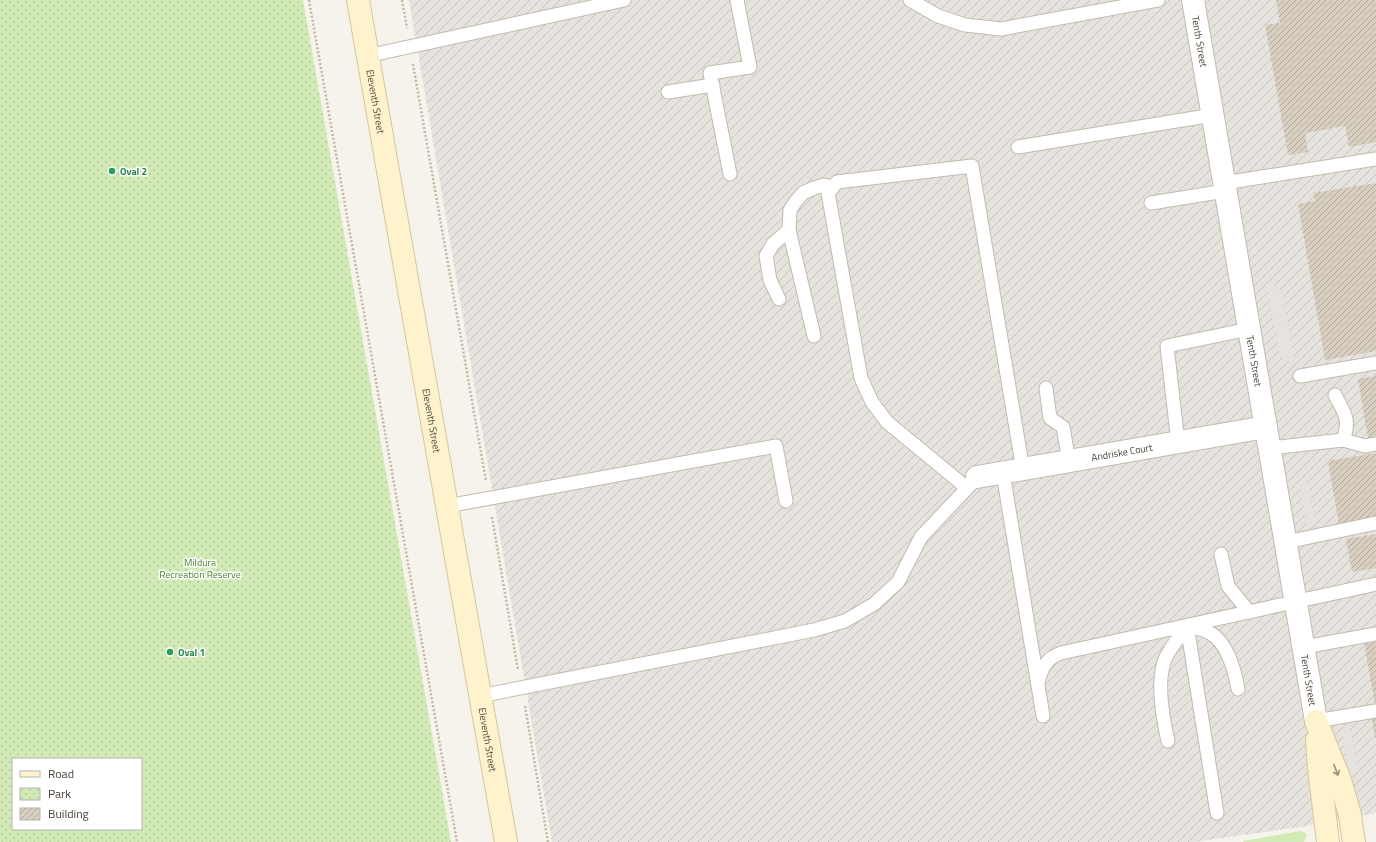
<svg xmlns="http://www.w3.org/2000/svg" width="1376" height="842" font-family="'Titillium Web',sans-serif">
  <defs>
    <pattern id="industrial-furrows" width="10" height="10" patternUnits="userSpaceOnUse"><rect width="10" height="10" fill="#e6e2dd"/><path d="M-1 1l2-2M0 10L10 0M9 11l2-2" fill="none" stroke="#c7c3be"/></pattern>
    <pattern id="park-dots" width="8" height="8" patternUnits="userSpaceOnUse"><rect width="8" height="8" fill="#d2eab5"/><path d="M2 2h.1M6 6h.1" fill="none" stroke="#b6ca9c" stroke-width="1.8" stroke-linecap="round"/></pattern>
    <pattern id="building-hatch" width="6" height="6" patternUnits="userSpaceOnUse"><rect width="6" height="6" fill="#d8cfc1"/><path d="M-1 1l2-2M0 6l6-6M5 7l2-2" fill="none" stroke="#b1aa9e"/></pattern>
  </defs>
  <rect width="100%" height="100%" fill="#f6f3ec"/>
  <path fill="url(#industrial-furrows)" d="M409 0H1376V813L1301 827 1194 842H552Z"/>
  <path fill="#d2eab5" d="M1300 831 1307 834 1304 842H1243V841Z"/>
  <path fill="url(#park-dots)" fill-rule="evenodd" d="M0 0H303L451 842H0ZM13 759H141V829H13Z"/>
  <g fill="#e5e3e0">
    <path d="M1266 282 1282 292 1295 365 1280 356Z"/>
    <path d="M1308 483 1315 524 1307 526 1300 484Z"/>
    <path d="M1350 726 1357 768 1349 770 1342 728Z"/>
  </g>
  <g fill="url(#building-hatch)">
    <path d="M1276 0H1376V142L1349 147 1345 126 1305 133 1308 152 1288 155 1265 25 1280 23Z"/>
    <path d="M1376 183V351L1325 360 1298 204 1315 201 1313 193Z"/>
    <path d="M1376 376V436L1368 438 1358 379Z"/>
    <path d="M1376 453V518L1339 525 1328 461Z"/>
    <path d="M1376 534V568L1352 572 1346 539Z"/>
    <path d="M1376 640V705H1375L1364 642Z"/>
    <path d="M1376 718V738H1375L1372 719Z"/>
  </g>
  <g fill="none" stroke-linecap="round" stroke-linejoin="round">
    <g stroke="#c2bbae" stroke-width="15">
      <g id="lane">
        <path d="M910 0 938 16 965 25 1001 29 1158 0"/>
        <path d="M367 56 624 0"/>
        <path d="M668 92 713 85"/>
        <path d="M1018 147 1213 115"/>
        <path d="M730 174 710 73 750 67 737 0"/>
        <path d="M1224 183 1376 159"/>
        <path d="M1151 203 1225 191"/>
        <path d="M779 299 770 280 766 256 773 244 789 230"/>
        <path d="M814 336 789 230 790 210 796 201 803 193 814 188 824 185 833 187"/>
        <path d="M1300 376 1376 363"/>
        <path d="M1046 388 1050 418 1063 427 1069 462"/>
        <path d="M1335 395C1344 413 1351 419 1343 440"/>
        <path d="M1178 443 1167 346 1249 329"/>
        <path d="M1270 448 1343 440 1365 446 1376 444"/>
        <path d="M1003 473 1043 716"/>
        <path d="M967 488 887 422 872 402 861 378 828 193 837 182 972 166 1023 470"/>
        <path d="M447 506 776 446 786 501"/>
        <path d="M1286 542 1376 523"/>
        <path d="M1221 554 1228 586 1249 612"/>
        <path d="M1187 626 1217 813"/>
        <path d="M1188 626C1195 628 1204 629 1210 633 1227 642 1235 671 1238 689"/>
        <path d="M1304 647 1376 634"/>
        <path d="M1038 683C1041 668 1047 658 1061 653L1376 584"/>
        <path d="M480 696 814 630 845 621 874 604 898 582 921 537 973 482"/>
        <path d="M1316 721 1376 711"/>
        <path d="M1168 741C1163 719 1157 683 1164 662 1166 654 1181 634 1187 626"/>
      </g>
    </g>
    <g stroke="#c2bbae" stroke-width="24">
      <g id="street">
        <path id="s1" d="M1193 0 1316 721"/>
        <path id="s2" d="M977 477 1266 427"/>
      </g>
    </g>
    <g stroke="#d6c79b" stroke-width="24">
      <g id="secondary">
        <path id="s3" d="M358 0 506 842"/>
        <path d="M1316 721 1340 780 1350 815 1354 842"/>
        <path d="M1317 740 1319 768 1328 842"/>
      </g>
    </g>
    <g stroke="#c4b79f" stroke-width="2.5" stroke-dasharray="2 2" stroke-linecap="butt">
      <path d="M309 0 457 842"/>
      <path d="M402 0 407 28"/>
      <path d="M413 64 486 481"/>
      <path d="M492 517 518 670"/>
      <path d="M525 706 548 842"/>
    </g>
    <use href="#lane" stroke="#fff" stroke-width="13"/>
    <use href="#street" stroke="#fff" stroke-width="22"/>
    <use href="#secondary" stroke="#fff3cd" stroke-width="22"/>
  </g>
  <defs><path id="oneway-shaft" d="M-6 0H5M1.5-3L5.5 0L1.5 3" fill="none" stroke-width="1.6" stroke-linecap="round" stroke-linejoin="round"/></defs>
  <use stroke="#9c937c" href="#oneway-shaft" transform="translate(1336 770) rotate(69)"/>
  <g fill="#2e9e5b" stroke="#fff" stroke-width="1.5">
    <circle cx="112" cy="171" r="4"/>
    <circle cx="170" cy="652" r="4"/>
  </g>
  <g text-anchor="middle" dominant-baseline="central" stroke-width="3" stroke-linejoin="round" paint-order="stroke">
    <g font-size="10" fill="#4b4439" stroke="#fff">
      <text stroke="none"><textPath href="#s1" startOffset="42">Tenth Street</textPath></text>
      <text stroke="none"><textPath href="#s3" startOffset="103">Eleventh Street</textPath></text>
      <text stroke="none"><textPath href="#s1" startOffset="366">Tenth Street</textPath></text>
      <text stroke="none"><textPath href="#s3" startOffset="427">Eleventh Street</textPath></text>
      <text stroke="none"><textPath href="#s2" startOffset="147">Andriske Court</textPath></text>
      <text stroke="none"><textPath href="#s1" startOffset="690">Tenth Street</textPath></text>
      <text stroke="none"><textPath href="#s3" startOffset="751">Eleventh Street</textPath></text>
    </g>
    <g font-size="10" font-weight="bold" fill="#27864d" stroke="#fff" text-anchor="start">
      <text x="120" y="171">Oval 2</text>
      <text x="178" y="652">Oval 1</text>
    </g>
    <g font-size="10" fill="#4a7f2a" stroke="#fff">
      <text x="200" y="562">Mildura<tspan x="200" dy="12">Recreation Reserve</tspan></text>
    </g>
  </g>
  <rect x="12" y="758" width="130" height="72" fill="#ffffff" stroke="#b7b4b0"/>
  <rect x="20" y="771" width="20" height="6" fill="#fff3cd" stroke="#b7b4b0"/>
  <text x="48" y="778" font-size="12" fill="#4b4439">Road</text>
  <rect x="20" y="788" width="20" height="12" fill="url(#park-dots)" stroke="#b7b4b0"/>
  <text x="48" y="798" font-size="12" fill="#4b4439">Park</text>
  <rect x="20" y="808" width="20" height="12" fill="url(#building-hatch)" stroke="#b7b4b0"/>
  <text x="48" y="818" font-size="12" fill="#4b4439">Building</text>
</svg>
